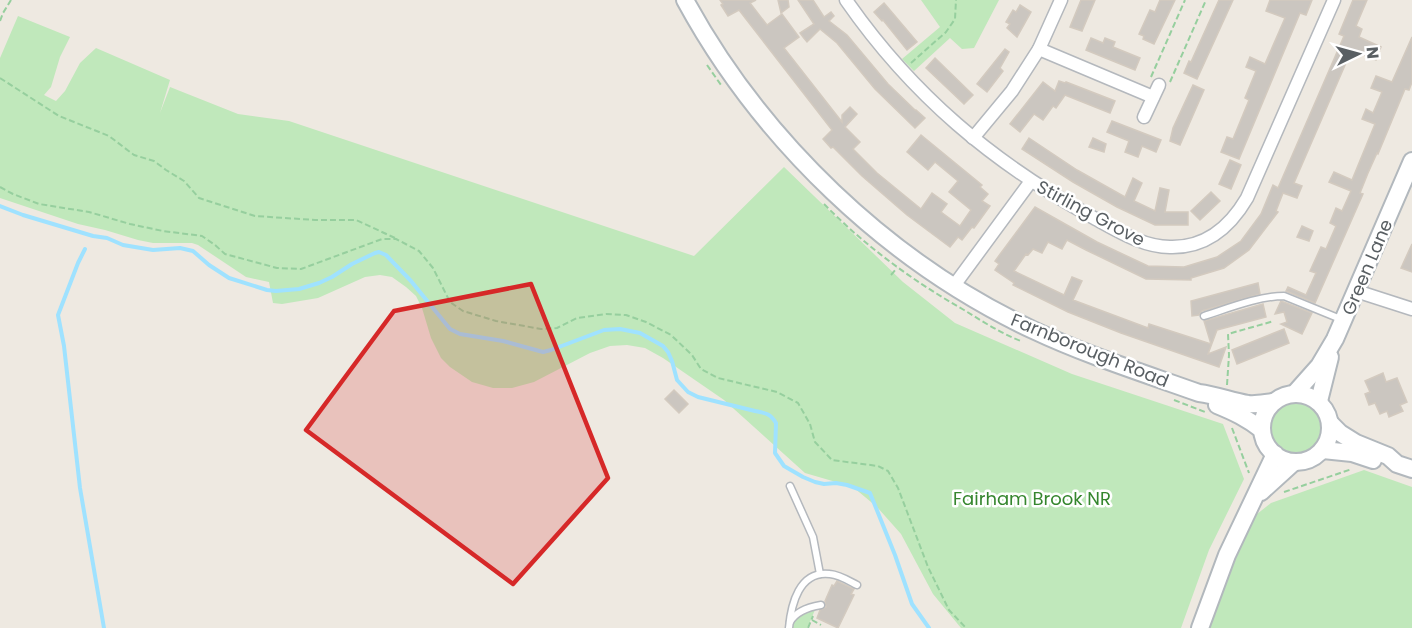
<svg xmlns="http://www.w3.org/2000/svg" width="1412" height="628" font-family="Poppins,sans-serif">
  <rect width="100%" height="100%" fill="#eee9e1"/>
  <g fill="#c0e8bb">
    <path d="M921 0H999L974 48 962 49 950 38 914 71 902 59 940 27Z"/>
    <path d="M18 16 70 37 60 57 51 87 44 95 56 101 65 91 80 63 96 48 170 80 160 113 170 87 238 114 289 121 694 256 784 167 903 282 955 323 1072 374 1223 424 1244 479 1209 550 1181 628H961L933 594 901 534 877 507 853 487 805 473 724 400 663 358 645 348 627 345 610 346 590 353 534 382 512 388H493L472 382 450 367 441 358 431 338 422 308 416 296 406 287 392 277 380 275 365 277 318 298 282 304 273 303 269 282 246 277 198 245 192 243H153L138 240 105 230 78 224 0 198V58Z"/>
    <circle cx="1297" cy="428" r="27"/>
    <path d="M1364 470 1412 487V628H1209L1240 548 1257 514 1271 503Z"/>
    <path d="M815 610 807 628H792C793 617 805 612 815 610Z"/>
  </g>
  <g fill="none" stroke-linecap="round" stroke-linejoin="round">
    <g stroke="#9fe2ff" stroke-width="4">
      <path d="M0 206 23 215 93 236 107 238 123 245 153 250 180 248 193 251 209 265 229 278 267 290 276 291 299 289 319 283 332 277 352 264 375 253 379 252 386 255 411 281 450 329 460 334 503 341 543 352 551 350 604 330 620 329 640 333 663 346 668 352 672 361 677 380 688 392 698 397 755 411C765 413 770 413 776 423L775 453 784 466 803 477 815 482 824 484 836 483 847 485 870 493 895 555 912 604 929 628"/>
      <path d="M85 249 78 263 58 315 64 346 80 488 104 628"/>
    </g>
  </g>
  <g fill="#cbc6c0" stroke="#d3cabf" stroke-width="1.5">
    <path d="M720 0H756L750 3 767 25 782 14 799 37 784 48 842 122V115L850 107 857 114 845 127 860 142 853 149 877 173 921 209 932 193 947 204 941 212 960 226 971 210 949 192 958 181 935 162 928 170 907 152 921 135 982 185 980 187 988 194 982 201 990 206 974 228 972 227 962 240 958 237 950 247 907 215 862 176 833 147 831 148 823 139 832 130 739 10 728 16 721 5 723 4Z"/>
    <path d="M778 0H788L789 7 781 13Z"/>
    <path d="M798 0H813L824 17 831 12 834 16 829 21 847 35 888 84 915 110H916L925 118 915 128 875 89 837 43 820 29 807 42 803 37 800 33 814 24Z"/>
    <path d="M1081 0H1095L1082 31 1070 27Z"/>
    <path d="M1160 0H1175L1154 44 1143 39 1144 36 1139 34 1150 10 1155 12Z"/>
    <path d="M1219 0H1233L1197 79 1184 73 1189 61 1191 62Z"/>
    <path d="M1270 0H1312L1306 15 1300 13 1239 159 1221 152 1227 137 1233 139 1249 100 1245 98 1256 71 1246 67 1250 57 1265 64 1285 18 1266 11Z"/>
    <path d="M1353 0H1367L1356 26 1362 29 1359 37 1381 47 1376 60 1352 49 1294 183 1302 186 1297 198 1283 193 1276 211 1278 212 1249 250 1224 268 1191 278V280L1146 279 1086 250 1067 240 1062 249 1048 242 1042 253 1033 249 1028 255 1026 254 1014 271 1064 295 1072 277 1082 281 1073 300 1148 328 1149 324 1211 344 1204 321 1263 304 1266 317 1217 330 1208 354 1226 347 1219 367 1121 333 1068 312 1013 285 1014 283 995 270 999 264 995 261 1035 207 1097 242 1148 266 1184 267 1217 257 1241 241 1261 214 1273 185 1278 188 1344 36 1339 34Z"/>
    <path d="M884 3 917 42 907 50 883 20 882 21 874 12Z"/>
    <path d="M1020 5 1031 12 1017 37 1007 28 1010 24 1006 22 1013 10 1016 12Z"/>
    <path d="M1412 37V82L1409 90 1405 89 1378 154 1377 153 1368 173 1360 193 1363 194 1315 303 1286 291 1288 287 1306 295 1316 273 1310 271 1321 247 1326 249 1336 226 1330 223 1336 208 1342 211 1351 191 1329 182 1334 172 1352 180 1375 124 1362 119 1366 109 1373 113 1382 92 1371 88 1376 76 1392 82Z"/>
    <path d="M1091 38 1103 43 1105 38 1115 42 1113 47 1140 58 1135 70 1086 50Z"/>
    <path d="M1005 49 1009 52 1000 68 1003 71 987 92 977 84Z"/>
    <path d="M935 58 973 95 964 104 926 68Z"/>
    <path d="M1059 81 1065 83 1066 82 1115 101 1110 113 1065 95 1056 108 1053 106 1043 120 1034 114 1020 132 1010 124 1043 82 1055 91Z"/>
    <path d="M1193 85 1204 90 1180 145 1170 141 1173 128Z"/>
    <path d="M1112 121 1161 140 1156 152 1142 146 1138 157 1125 152 1129 141 1107 132Z"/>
    <path d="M1029 138 1077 170 1125 197 1133 178 1142 183 1134 201 1155 211 1160 188 1169 190 1165 212H1188V225H1155L1117 207 1073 182 1022 149Z"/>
    <path d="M1093 138 1106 144 1104 152 1089 147Z"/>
    <path d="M1230 160 1241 165 1231 189 1219 184Z"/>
    <path d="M1211 192 1220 201 1200 220 1191 211Z"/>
    <path d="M1302 226 1313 231 1309 241 1297 237Z"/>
    <path d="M1412 244V272L1401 268Z"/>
    <path d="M1258 283 1260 294 1222 305 1202 311 1199 315 1192 316 1191 301Z"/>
    <path d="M1281 301 1312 313 1302 334 1281 324 1287 322 1284 312 1275 314Z"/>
    <path d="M1284 329 1289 343 1237 364 1232 350Z"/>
    <path d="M1383 373 1386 382 1397 378 1407 402 1400 405 1403 411 1389 417 1387 411 1380 414 1375 403 1369 405 1365 394 1370 392 1365 381Z"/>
    <path d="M674 390 688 404 679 413 665 399Z"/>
    <path d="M837 581 854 589 851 594 854 595 838 628 817 618 820 610 826 607 825 601 832 585 834 586Z"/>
  </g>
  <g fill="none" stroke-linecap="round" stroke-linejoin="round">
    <g stroke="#b4b8bd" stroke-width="9">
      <g id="lane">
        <path d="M1204 316C1229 308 1259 296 1284 296L1343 320"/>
        <path d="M790 486 813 537 820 574"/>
        <path d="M790 622C796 611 809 607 821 605"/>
        <path d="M789 628C791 605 799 570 830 574 840 575 849 581 857 585"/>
      </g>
    </g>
    <g stroke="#b4b8bd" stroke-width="15">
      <g id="street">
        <path d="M846 0C912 95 993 163 1094 218 1118 231 1143 247 1170 247 1205 248 1230 227 1247 198L1334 0"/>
        <path d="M1039 49 1153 97"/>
        <path d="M1144 117 1159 85"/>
        <path d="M973 138 1012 91 1039 49 1061 0"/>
        <path d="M953 287 1031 181"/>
        <path d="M1356 291 1412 309"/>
      </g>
    </g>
    <g stroke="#b2b8bd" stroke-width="20">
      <g id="secondary">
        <path d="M685 0C761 140 888 262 1033 330 1086 355 1143 373 1199 393 1216 395 1231 401 1248 404 1256 405 1264 403 1273 402"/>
        <path d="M1295 393 1319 366 1335 339 1412 161"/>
        <circle cx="1296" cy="428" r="34"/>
        <path d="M1319 401 1330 357"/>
        <path d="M1217 405C1234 412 1247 418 1262 430"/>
        <path d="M1331 424 1340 433 1356 443 1388 456 1397 464 1412 469"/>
        <path d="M1323 450 1352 453 1373 460"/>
        <path d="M1261 492 1294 462"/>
        <path d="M1200 628 1227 555 1275 454"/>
      </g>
    </g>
    <g stroke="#96cf9e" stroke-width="2" stroke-dasharray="6 3" stroke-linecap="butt">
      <path d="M0 21 3 13 11 0"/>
      <path d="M911 63 946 32 955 19 956 0"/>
      <path d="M707 65 721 85"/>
      <path d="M1151 77 1185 0"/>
      <path d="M0 78 59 116 109 136 134 155 154 161 166 170 184 181 199 198 255 216 315 220H356L395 238"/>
      <path d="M1170 82 1206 0"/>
      <path d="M0 187 13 194 39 204 89 212 130 224 163 231 202 236 215 245 225 254 277 268 301 269 382 239H396L419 251 433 268 450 302 463 311 496 321 541 329 557 328 577 318 606 314 626 315 646 322 671 335 692 355 701 369 718 378 777 392 798 403 810 424 815 442 832 460 878 466 888 471 898 488 928 567 949 610 966 628"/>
      <path d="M824 204C865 246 913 281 964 310 982 321 1000 333 1021 341"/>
      <path d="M891 275 897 268"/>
      <path d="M1227 385 1229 355 1228 334 1274 321"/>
      <path d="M1174 400 1205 412"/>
      <path d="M1232 428 1249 473"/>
      <path d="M1284 492 1352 469"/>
      <path d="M812 620 821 625"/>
      <path d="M808 628 813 616"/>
    </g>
    <use href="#lane" stroke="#fff" stroke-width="6"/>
    <use href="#street" stroke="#fff" stroke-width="12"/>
    <use href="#secondary" stroke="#fff" stroke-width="16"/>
  </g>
  <path fill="#d62828" fill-opacity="0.2" stroke="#d62828" stroke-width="4.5" stroke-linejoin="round" d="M531 284 608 478 513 584 306 430 394 311Z"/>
  <g text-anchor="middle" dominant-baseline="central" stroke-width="5" stroke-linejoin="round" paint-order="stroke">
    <g font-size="18" fill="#595f63" stroke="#fff">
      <text transform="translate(1091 213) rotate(28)">Stirling Grove</text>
      <text transform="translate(1367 267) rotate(-67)">Green Lane</text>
      <text transform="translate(1090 350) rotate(22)">Farnborough Road</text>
    </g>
    <g font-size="18" fill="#35862e" stroke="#fff">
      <text x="1032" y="498">Fairham Brook NR</text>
    </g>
  </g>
  <g transform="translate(1358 54) rotate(85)" stroke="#ffffff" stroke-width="4.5" paint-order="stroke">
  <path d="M0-4.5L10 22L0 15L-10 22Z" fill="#595f63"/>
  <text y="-9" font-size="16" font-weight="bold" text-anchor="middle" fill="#595f63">N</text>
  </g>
</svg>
